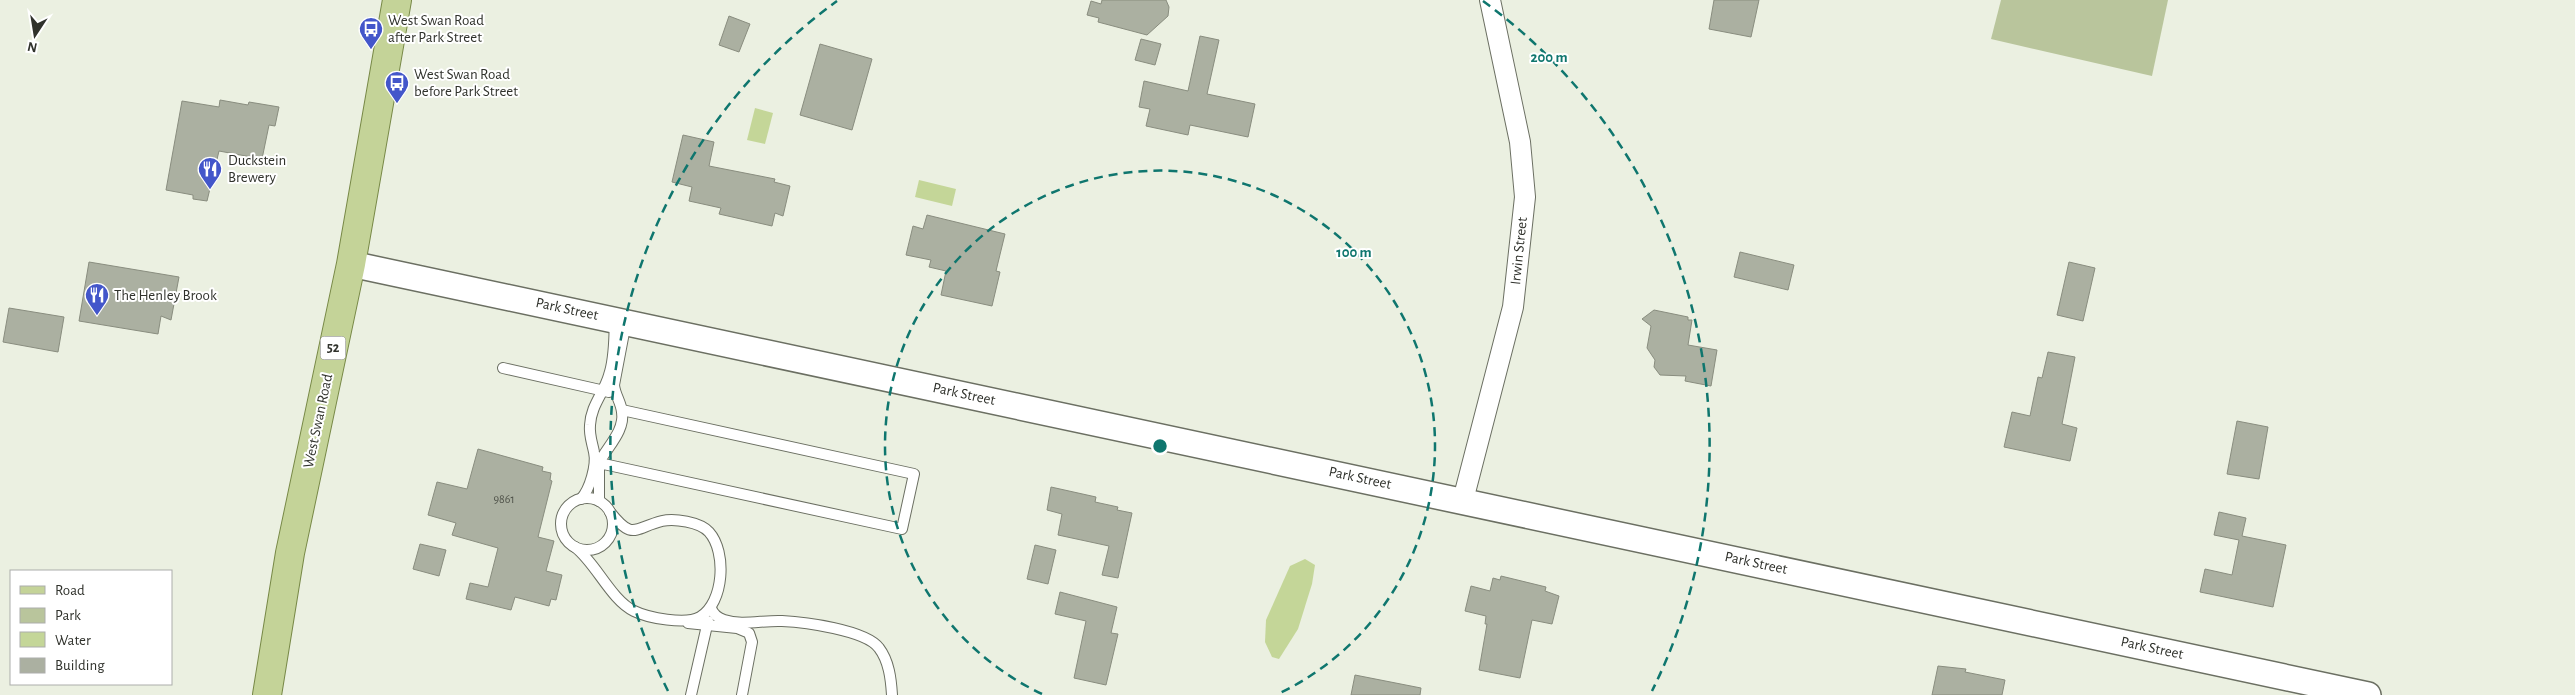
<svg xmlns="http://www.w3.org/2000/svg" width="2575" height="695" font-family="'Alegreya Sans',sans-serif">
  <rect width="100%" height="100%" fill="#ebf0e1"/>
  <path fill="#b9c59c" d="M2001 0H2168L2152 76 1991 39Z"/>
  <g fill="#c4d698">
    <path d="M755 108 773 113 765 144 747 140Z"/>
    <path d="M919 180 956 189 952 206 915 197Z"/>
    <path d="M1305 559 1315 565 1312 584 1298 629 1279 659 1272 657 1265 642 1266 620 1290 566Z"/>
  </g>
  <g fill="#abb0a1" stroke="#898d7f">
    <path d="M1102 0H1166L1169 7 1168 16 1147 35 1098 22 1099 18 1087 15 1091 1 1101 4Z"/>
    <path d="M1714 0H1759L1751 37 1709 29Z"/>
    <path d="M729 16 750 24 739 52 719 45Z"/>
    <path d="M1200 36 1219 40 1207 94 1255 104 1248 137 1190 125 1188 135 1146 126 1150 109 1139 107 1144 81 1188 91Z"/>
    <path d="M1141 39 1161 44 1155 65 1135 60Z"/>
    <path d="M820 44 872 59 852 130 800 115Z"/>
    <path d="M220 100 248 105 249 102 279 107 275 126 269 125 262 159 219 151 207 201 193 199V195L166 190 182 101 219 107Z"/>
    <path d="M683 135 714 142 709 166 775 179 774 182 790 186 783 216 775 213 772 226 719 214 721 208 689 201 692 187 672 182Z"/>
    <path d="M927 215 1005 234 996 271 1000 272 992 306 941 295 946 271 929 267 931 260 906 255 913 226 923 229Z"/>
    <path d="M1740 252 1794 265 1788 290 1734 277Z"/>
    <path d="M89 262 179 277 171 320 161 316 158 334 79 321Z"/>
    <path d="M2069 262 2095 268 2083 321 2057 315Z"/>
    <path d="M9 308 64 317 58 352 3 342Z"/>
    <path d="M1654 310 1688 317V320H1692L1688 345 1717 350 1711 386 1685 381 1686 376 1660 375 1654 367 1655 360 1647 348 1651 326 1642 319Z"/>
    <path d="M2048 352 2075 357 2062 424 2077 428 2070 461 2004 447 2012 412 2030 416 2038 377 2042 378Z"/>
    <path d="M2237 421 2268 427 2259 479 2227 474Z"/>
    <path d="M478 449 543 467 542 471 551 473 550 480 552 481 538 537 554 541 546 571 562 575 556 600 551 599 549 606 515 597 511 610 466 599 470 583 488 587 498 548 452 535 456 523 428 515 437 482 467 489Z"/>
    <path d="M1051 487 1096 497 1095 502 1118 507 1117 510 1132 513 1118 578 1102 575 1109 546 1058 535 1062 514 1047 510Z"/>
    <path d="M2219 512 2246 518 2242 536 2286 545 2273 607 2200 592 2205 569 2232 575 2239 540 2214 535Z"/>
    <path d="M420 544 446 550 439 576 413 569Z"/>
    <path d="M1035 545 1056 550 1048 584 1027 579Z"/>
    <path d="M1501 576 1546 587 1545 591 1559 596 1552 624 1532 620 1520 678 1479 670 1487 624H1485L1486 616 1465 611 1471 586 1490 591 1493 578 1500 580Z"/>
    <path d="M1060 592 1117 607 1111 633 1118 634 1106 685 1074 678 1086 621 1055 614Z"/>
    <path d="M1938 666 1966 669 1965 672 2005 680 2002 695H1932Z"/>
    <path d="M1355 675 1421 688 1420 695H1351Z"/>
  </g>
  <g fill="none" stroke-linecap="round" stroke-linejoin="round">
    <g stroke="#6b6f62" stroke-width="12">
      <g id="service">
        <path d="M503 368 609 392"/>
        <path d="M595 461 599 463C607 447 625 431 622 412 621 402 615 395 614 385L626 322"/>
        <circle cx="587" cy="524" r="26"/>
        <path d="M581 499C590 489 597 465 594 452 592 442 589 435 590 425 591 405 604 393 609 375 615 358 614 338 615 321"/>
        <path d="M599 501V463L902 529 914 474 622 410"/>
        <path d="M575 547C596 563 611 600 634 611 648 618 686 625 700 617 724 603 727 552 709 532 700 522 674 518 662 521 634 528 633 541 610 512"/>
        <path d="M711 608C713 614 718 618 724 620 742 626 763 620 782 621 804 622 866 630 879 648 889 661 891 679 892 695"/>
        <path d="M688 623 737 628 749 633 752 642 742 695"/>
        <path d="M691 695 708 621"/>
      </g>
    </g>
    <g stroke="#6b6f62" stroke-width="22">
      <path id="minor" d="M1463 500 1513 307 1525 197 1520 142 1490 0"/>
    </g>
    <g stroke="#6b6f62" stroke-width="28">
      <path id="tertiary" d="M351 264 2368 695"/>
    </g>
    <g stroke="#778846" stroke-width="30">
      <path id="primary" d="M267 695 290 553 351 264 397 0"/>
    </g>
    <use href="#service" stroke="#fff" stroke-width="10"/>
    <use href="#minor" stroke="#fff" stroke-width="20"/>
    <use href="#tertiary" stroke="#fff" stroke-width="25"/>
    <use href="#primary" stroke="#c4d398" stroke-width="28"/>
  </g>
  <g fill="none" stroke="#0f766e" stroke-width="2.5" stroke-dasharray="9 6">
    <path d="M1042 694A275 275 0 1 1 1278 694"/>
    <path d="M668 691A550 550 0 0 1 837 1M1483 1A550 550 0 0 1 1652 691"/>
  </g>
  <defs>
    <g id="bus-pin" transform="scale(1.25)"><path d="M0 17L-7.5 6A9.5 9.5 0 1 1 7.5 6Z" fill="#4356ca" stroke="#fff"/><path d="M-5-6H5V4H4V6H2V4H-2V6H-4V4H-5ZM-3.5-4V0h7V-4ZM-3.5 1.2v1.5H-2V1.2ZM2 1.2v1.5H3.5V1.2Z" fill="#fff"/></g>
    <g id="restaurant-pin" transform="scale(1.25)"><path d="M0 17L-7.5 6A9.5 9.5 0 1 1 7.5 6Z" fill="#4356ca" stroke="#fff"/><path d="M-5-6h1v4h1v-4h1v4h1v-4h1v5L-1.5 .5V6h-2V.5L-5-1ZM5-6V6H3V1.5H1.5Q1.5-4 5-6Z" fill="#fff"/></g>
  </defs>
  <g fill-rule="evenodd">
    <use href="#bus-pin" x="371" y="29"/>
    <use href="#bus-pin" x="397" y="83"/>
    <use href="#restaurant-pin" x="210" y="169"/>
    <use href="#restaurant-pin" x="97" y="295"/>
  </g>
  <g text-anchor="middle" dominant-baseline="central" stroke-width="4" stroke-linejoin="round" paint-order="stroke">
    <g font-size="12" fill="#4f5249">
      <text x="504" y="499">9861</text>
    </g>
    <rect fill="#fff" stroke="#6e706b" stroke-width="1" x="320.5" y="336.5" width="25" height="23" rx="4"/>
    <g font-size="14" font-weight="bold" fill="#30322c">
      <text x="333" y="348">52</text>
    </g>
    <g font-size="15" fill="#30322c" stroke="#fff" text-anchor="start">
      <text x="388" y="20">West Swan Road<tspan x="388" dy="17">after Park Street</tspan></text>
      <text x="414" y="74">West Swan Road<tspan x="414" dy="17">before Park Street</tspan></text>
      <text x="228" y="160">Duckstein<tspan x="228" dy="17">Brewery</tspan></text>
      <text x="114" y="295">The Henley Brook</text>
    </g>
    <g font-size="15" fill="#30322c" stroke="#fff">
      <text transform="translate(1519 251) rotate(-84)">Irwin Street</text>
      <text transform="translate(567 309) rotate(12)">Park Street</text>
      <text transform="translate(964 394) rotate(12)">Park Street</text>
      <text transform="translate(318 421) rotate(-78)">West Swan Road</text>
      <text transform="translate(1360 478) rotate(12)">Park Street</text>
      <text transform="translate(1756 563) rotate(12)">Park Street</text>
      <text transform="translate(2152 648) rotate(12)">Park Street</text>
    </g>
  </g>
  <circle cx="1160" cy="446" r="8" fill="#0f766e" stroke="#fff" stroke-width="2.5"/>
  <g font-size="15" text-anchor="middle" font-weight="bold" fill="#0f766e" stroke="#fff" stroke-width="4" stroke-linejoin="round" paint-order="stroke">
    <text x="1549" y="62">200 m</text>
    <text x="1354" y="257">100 m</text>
  </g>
  <rect x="10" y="570" width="162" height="115" fill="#ffffff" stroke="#acadab"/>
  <rect x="20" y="586" width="25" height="8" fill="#c4d398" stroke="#acadab"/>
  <text x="55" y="595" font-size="15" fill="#30322c">Road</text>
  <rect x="20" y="608" width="25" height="15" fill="#b9c59c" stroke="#acadab"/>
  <text x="55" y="620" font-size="15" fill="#30322c">Park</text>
  <rect x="20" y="632" width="25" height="15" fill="#c4d698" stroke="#acadab"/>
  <text x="55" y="645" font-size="15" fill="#30322c">Water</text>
  <rect x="20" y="658" width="25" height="15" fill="#abb0a1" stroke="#acadab"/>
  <text x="55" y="670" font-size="15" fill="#30322c">Building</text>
  <g transform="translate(35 35) rotate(192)" stroke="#ffffff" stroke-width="4" paint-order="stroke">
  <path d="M0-4L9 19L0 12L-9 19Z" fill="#30322c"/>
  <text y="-8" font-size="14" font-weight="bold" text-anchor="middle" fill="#30322c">N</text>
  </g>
</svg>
